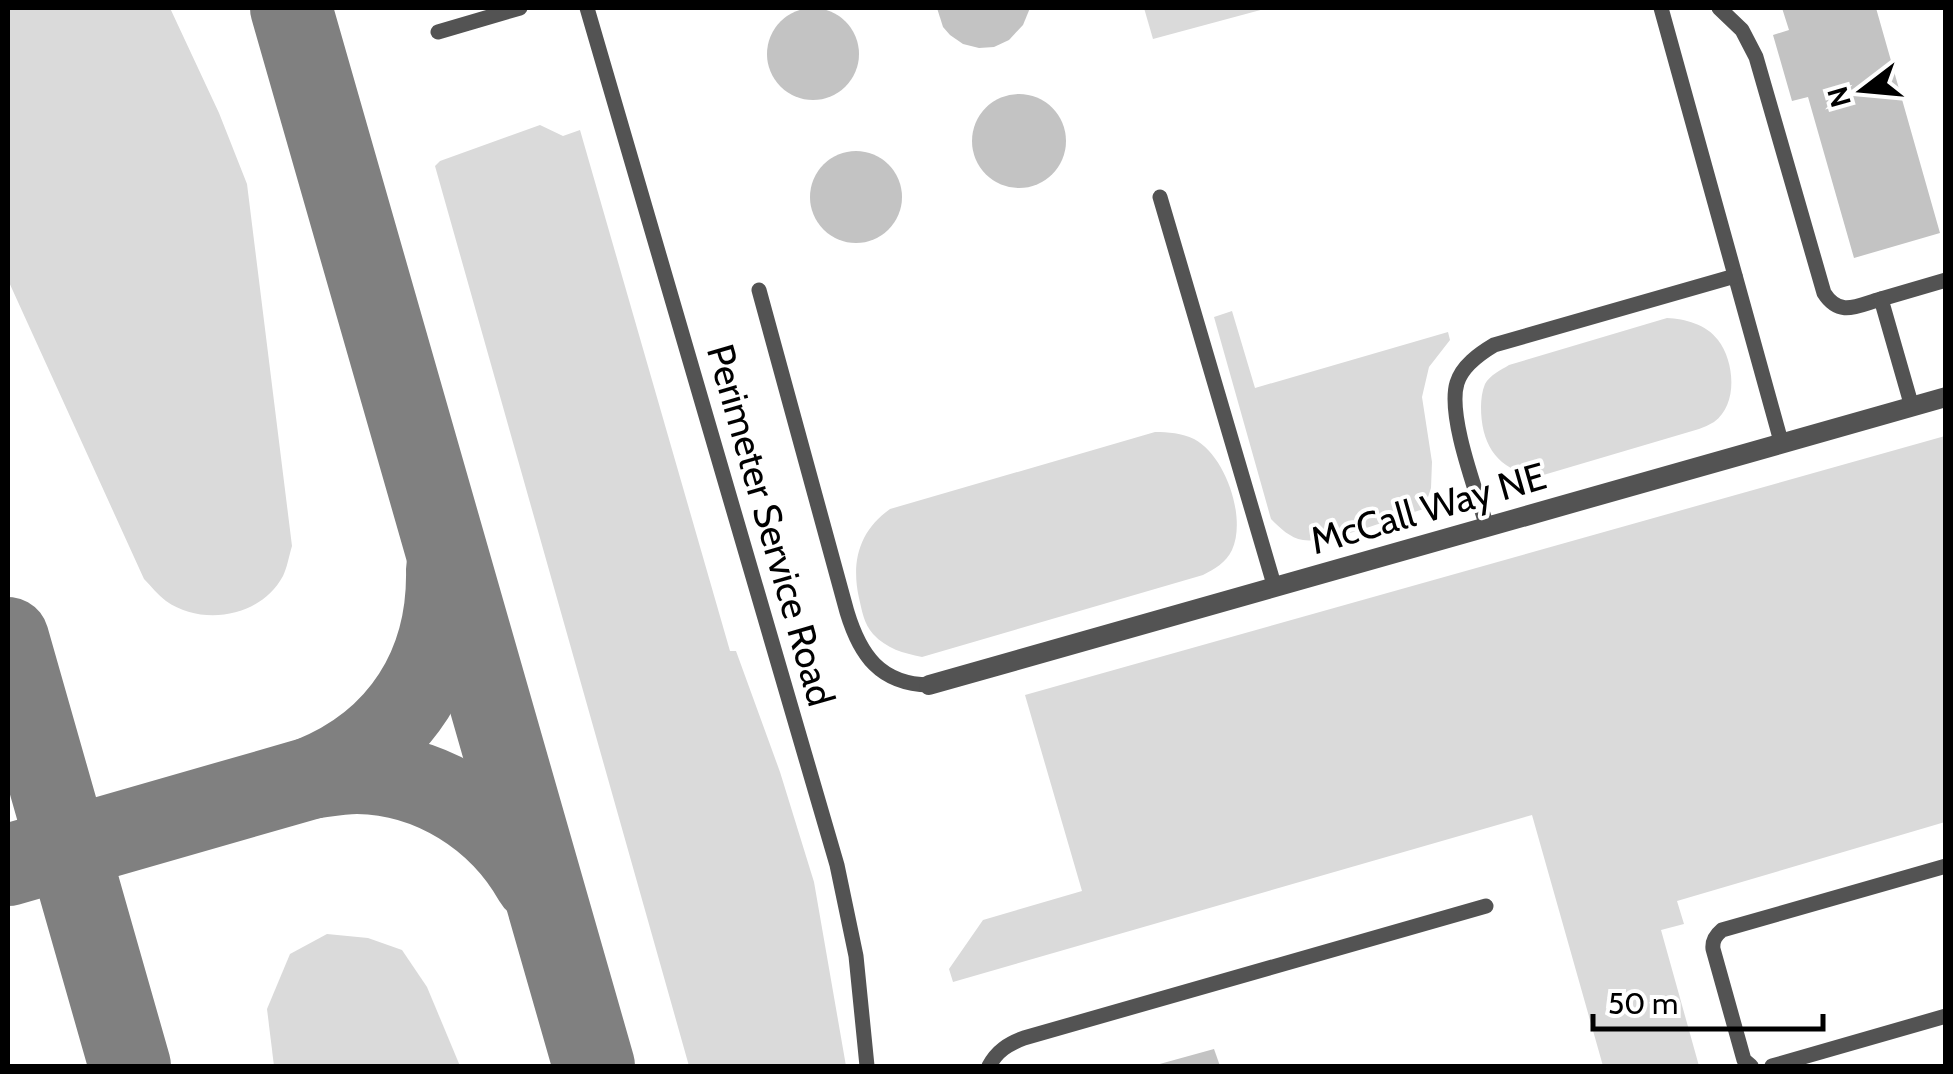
<svg xmlns="http://www.w3.org/2000/svg" width="1953" height="1074" font-family="Cabin,sans-serif">
  <rect width="100%" height="100%" fill="#fff"/>
  <g fill="#dadada">
    <path d="M8 8H170L219 113 247 184 292 546C289 556 287 568 283 576 261 617 203 627 166 601 158 595 151 586 144 579L8 280Z"/>
    <path d="M1144 8H1268L1153 39Z"/>
    <path d="M540 125 563 136 580 130 730 651H736L780 772 814 882 846 1066H689L435 166 440 161Z"/>
    <path d="M1232 311 1255 388 1448 332 1450 340 1429 367 1422 397 1432 462 1431 488 1424 509C1396 517 1330 544 1303 540 1290 538 1280 528 1271 519L1214 317Z"/>
    <path d="M1667 318C1685 319 1706 324 1718 340 1735 362 1738 405 1714 422 1709 425 1704 427 1699 429L1540 476C1500 473 1481 447 1481 407 1481 400 1482 391 1485 384 1490 375 1501 370 1509 365Z"/>
    <path d="M1155 432C1168 432 1182 433 1194 439 1225 455 1247 517 1232 550 1226 563 1214 569 1203 575L922 657C903 653 887 649 873 634 864 624 862 611 859 598 851 562 859 531 890 509Z"/>
    <path d="M1945 436V822L1677 901 1684 924 1661 930 1699 1066H1603L1532 815 953 982 949 969 983 920 1082 891 1025 695Z"/>
    <path d="M327 934 368 938 402 950 427 987 460 1066H274L267 1009 290 954Z"/>
  </g>
  <g fill="none" stroke-linecap="round" stroke-linejoin="round">
    <g stroke="#808080" stroke-width="82">
      <path d="M291 8 594 1066"/>
      <path d="M447 569C449 665 401 742 311 778 326 776 342 773 357 773 431 774 499 817 535 881"/>
      <path d="M8 638 130 1066"/>
      <path d="M8 865 311 778"/>
    </g>
  </g>
  <g fill="#c3c3c3">
    <circle cx="813" cy="54" r="46"/>
    <path d="M937 8H1030L1023 25 1009 40 994 47 979 48 963 44 950 35 943 27Z"/>
    <path d="M1782 8H1876L1940 233 1854 258 1808 97 1792 101 1773 35 1789 30Z"/>
    <circle cx="1019" cy="141" r="47"/>
    <circle cx="856" cy="197" r="46"/>
    <path d="M1214 1049 1220 1066H1156V1065Z"/>
  </g>
  <g fill="none" stroke-linecap="round" stroke-linejoin="round">
    <g stroke="#535353" stroke-width="15">
      <path d="M587 8 837 865 856 956 867 1066"/>
      <path d="M1661 8 1782 445"/>
      <path d="M1719 8 1742 30 1756 57 1824 293C1840 318 1858 305 1881 299"/>
      <path d="M438 32 520 8"/>
      <path d="M1160 197 1275 588"/>
      <path d="M759 290 847 612C860 655 880 684 929 685"/>
      <path d="M1912 407 1881 299 1946 280"/>
      <path d="M1487 527C1477 493 1447 416 1457 383 1462 366 1479 354 1494 345L1735 276"/>
      <path d="M989 1066C997 1051 1008 1044 1024 1038L1486 906"/>
      <path d="M1751 1066 1744 1060 1713 949C1712 940 1716 935 1722 930L1946 866"/>
      <path d="M1772 1066 1946 1016"/>
    </g>
    <path stroke="#535353" stroke-width="20" d="M929 685 1946 397"/>
  </g>
  <g text-anchor="middle" dominant-baseline="central" stroke-width="8" stroke-linejoin="round" paint-order="stroke">
    <g font-size="38" fill="#000" stroke="#fff">
      <text transform="translate(1428 508) rotate(-16)">McCall Way NE</text>
      <text transform="translate(771 525) rotate(74)">Perimeter Service Road</text>
    </g>
  </g>
  <rect width="1953" height="1074" fill="none" stroke="#000000" stroke-width="20"/>
  <g transform="translate(1863 90) rotate(254)" stroke="#ffffff" stroke-width="8" paint-order="stroke">
  <path d="M0-8L18 38L0 25L-18 38Z" fill="#000000"/>
  <text y="-15" font-size="28" font-weight="bold" text-anchor="middle" fill="#000000">N</text>
  </g>
  <path d="M1593 1014v15h230v-15" fill="none" stroke="#000000" stroke-width="5"/>
  <text x="1608" y="1014" font-size="30" fill="#000000" stroke="#ffffff" stroke-width="8" paint-order="stroke">50 m</text>
</svg>
